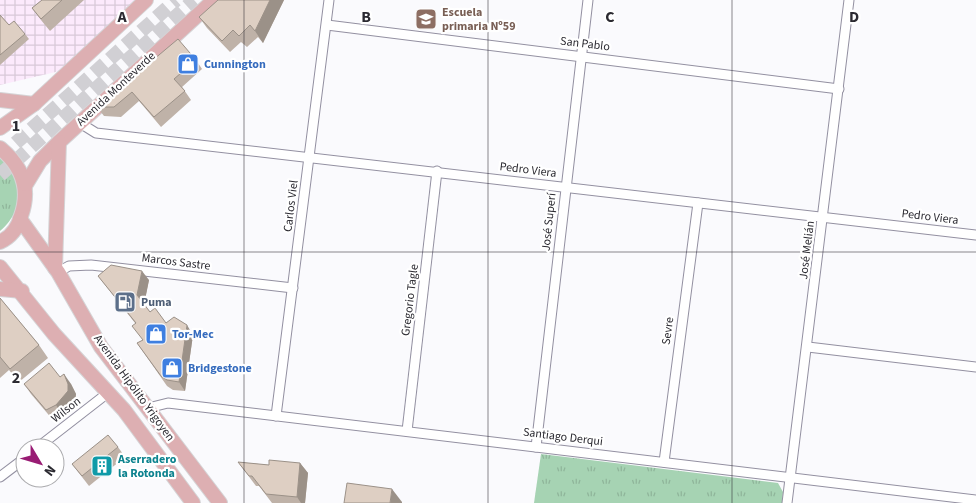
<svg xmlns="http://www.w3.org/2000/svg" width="976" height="503" font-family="'Source Sans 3',sans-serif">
  <defs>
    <pattern id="industrial-grid" width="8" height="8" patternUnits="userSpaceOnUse" patternTransform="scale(1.25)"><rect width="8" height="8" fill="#fceafc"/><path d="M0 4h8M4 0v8" fill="none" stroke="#d8c9d8"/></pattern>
    <pattern id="grass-tufts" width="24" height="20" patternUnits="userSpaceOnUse" patternTransform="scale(1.25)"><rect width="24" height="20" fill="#a6d3b3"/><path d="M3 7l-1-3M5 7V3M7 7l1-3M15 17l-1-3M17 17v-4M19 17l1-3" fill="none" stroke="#8fb59a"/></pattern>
  </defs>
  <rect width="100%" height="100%" fill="#fafafd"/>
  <path fill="url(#industrial-grid)" d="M0 0H140L60 71 0 85Z"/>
  <g fill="url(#grass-tufts)">
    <path d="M0 153C6 162 16 173 19 183 23 200 13 221 0 231Z"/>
    <path d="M541 454 778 483 783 492 782 503H534Z"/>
  </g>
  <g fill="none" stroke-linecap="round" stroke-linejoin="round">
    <g stroke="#d1d0d4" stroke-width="14" stroke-dasharray="14 7" stroke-linecap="butt">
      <path d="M0 157 176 0"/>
      <path d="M0 175 194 0"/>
    </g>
    <g stroke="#9390a1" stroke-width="11">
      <g id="minor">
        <path d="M327 25 839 89"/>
        <path d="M80 123 96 133 105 134 976 235"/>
        <path d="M58 272 69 266 91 265 293 288"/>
        <path d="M808 347 976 367"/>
        <path d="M148 408 168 403 976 500"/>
        <path d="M276 416 329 0"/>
        <path d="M407 431 437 171"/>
        <path d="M536 447 588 0"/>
        <path d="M37 448 109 392"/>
        <path d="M664 462 698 203"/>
        <path d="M0 477 25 458"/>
        <path d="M787 503 849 0"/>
      </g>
    </g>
    <g stroke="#d5d4d6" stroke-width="16">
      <g id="primary">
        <path d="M0 100 34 104"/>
        <path d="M0 128 34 104 146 0"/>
        <path d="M0 148C22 166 31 188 21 216 18 227 11 237 0 242"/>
        <path d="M26 184 40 161 59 142 214 0"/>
        <path d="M20 219 58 272 101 347 220 503"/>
        <path d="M0 267 54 334 124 410 193 503"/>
        <path d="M55 268 59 142"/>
        <path d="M0 289 22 291"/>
      </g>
    </g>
    <use href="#minor" stroke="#fff" stroke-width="9"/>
    <use href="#primary" stroke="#ddafb2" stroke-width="14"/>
  </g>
  <g fill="#bfb2a8">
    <path d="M42 0H84L50 31 41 20 32 8Z"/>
    <path d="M218 0H284L263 43 258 37 247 47 241 42 230 52 207 28 199 17Z"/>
    <path d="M0 15 9 25 25 34 29 39 0 65Z"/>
    <path d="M196 60 202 69 182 87 191 100 161 127 139 101 121 117 104 116 97 107Z"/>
    <path d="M98 276 149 280 144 304 150 312 166 323 193 335 185 391 173 390 167 386 137 343 143 340 135 323Z"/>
    <path d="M0 298 39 345 48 358 19 382 9 370 0 378Z"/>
    <path d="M60 377 71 384 76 394 75 401 63 415 53 420 31 394 24 384Z"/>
    <path d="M118 447 125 457 89 486 72 464Z"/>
    <path d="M238 462 269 465 300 463 308 473 305 503H272L259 486H256Z"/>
  </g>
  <g fill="#9b9188">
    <path d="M270 0H284L263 43 255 31Z"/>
    <path d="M142 271 149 280 144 305 137 295Z"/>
    <path d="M187 325 193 335 185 391 179 382Z"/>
    <path d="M64 374 71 384 76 394 75 401 63 415 56 405Z"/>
    <path d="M300 463 308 473 305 503H301L297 497Z"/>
    <path d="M392 489 402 502V503H390Z"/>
  </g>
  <g fill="#decfc3" stroke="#9b9188">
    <path d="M42 0H62L41 19 32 8Z"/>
    <path d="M218 0H270L255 31 250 25 239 36 233 30 222 41 199 17Z"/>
    <path d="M0 15 9 25 14 21 25 34 0 55Z"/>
    <path d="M178 39 196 60 174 79 185 91 154 117 132 92 114 107H97Z"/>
    <path d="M111 265 142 271 137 295 150 312 155 308 166 323 174 317 187 325 179 382 167 380 161 376 137 343 143 340 132 326 136 323 98 276Z"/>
    <path d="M0 298 39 345 10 369 0 357Z"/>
    <path d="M49 363 60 377 64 374 68 384V391L56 405 46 410 24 384Z"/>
    <path d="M108 435 118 447 82 476 72 464Z"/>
    <path d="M269 460 300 463 297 497 266 494 252 476H249L238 462 269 465Z"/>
    <path d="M347 483 392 489 390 503H344Z"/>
  </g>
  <path fill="none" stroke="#2b2a31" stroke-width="1" stroke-opacity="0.55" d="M244 0V503M488 0V503M732 0V503M0 252H976"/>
  <defs>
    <g id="school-square" transform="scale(1.125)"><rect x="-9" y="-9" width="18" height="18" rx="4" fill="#8d6e63" stroke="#fff"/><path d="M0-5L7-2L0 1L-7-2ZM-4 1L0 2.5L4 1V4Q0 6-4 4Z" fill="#fff"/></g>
    <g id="shop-square" transform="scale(1.125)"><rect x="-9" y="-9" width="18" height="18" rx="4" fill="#3f7fe0" stroke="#fff"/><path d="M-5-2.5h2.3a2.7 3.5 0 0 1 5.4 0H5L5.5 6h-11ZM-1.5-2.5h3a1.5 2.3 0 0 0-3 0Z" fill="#fff"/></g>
    <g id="fuel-square" transform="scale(1.125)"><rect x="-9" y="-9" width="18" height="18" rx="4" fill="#5c6f8a" stroke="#fff"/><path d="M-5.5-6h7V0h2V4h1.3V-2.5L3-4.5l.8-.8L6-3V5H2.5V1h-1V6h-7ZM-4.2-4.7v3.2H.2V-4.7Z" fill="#fff"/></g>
    <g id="building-square" transform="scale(1.125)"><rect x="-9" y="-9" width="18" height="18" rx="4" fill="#0f9aa8" stroke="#fff"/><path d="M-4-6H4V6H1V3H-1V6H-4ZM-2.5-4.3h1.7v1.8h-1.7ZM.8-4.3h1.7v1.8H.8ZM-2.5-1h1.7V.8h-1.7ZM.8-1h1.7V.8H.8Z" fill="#fff"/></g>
  </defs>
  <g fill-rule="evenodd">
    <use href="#school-square" x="426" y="19"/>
    <use href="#shop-square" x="188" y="64"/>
    <use href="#fuel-square" x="125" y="302"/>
    <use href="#shop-square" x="156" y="334"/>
    <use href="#shop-square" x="172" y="368"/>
    <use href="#building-square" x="102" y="466"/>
  </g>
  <g text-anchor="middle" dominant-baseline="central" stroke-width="4.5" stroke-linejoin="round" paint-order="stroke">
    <g font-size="12" font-weight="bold" fill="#785e54" stroke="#fff" text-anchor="start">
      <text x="442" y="12">Escuela<tspan x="442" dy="14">primaria Nº59</tspan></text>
    </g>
    <g font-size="12" fill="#2b2a31" stroke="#fff">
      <text transform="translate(585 44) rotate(7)">San Pablo</text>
      <text transform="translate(116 89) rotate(-43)">Avenida Monteverde</text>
      <text transform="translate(528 170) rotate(7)">Pedro Viera</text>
      <text transform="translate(291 206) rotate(-83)">Carlos Viel</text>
      <text transform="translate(930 217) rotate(7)">Pedro Viera</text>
      <text transform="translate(549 222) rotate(-84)">José Superí</text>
      <text transform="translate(807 250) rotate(-83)">José Melián</text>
      <text transform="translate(176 262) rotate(7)">Marcos Sastre</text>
      <text transform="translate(410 300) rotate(-83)">Gregorio Tagle</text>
      <text transform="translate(668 331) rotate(-82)">Sevre</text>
      <text transform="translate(134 388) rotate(54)">Avenida Hipólito Yrigoyen</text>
      <text transform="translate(66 410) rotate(-38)">Wilson</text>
      <text transform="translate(563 437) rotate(7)">Santiago Derqui</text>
    </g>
    <g font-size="12" font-weight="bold" fill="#366cbe" stroke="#fff" text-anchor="start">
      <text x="204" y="64">Cunnington</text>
      <text x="172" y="334">Tor-Mec</text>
      <text x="188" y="368">Bridgestone</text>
    </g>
    <g font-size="12" font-weight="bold" fill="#4e5e75" stroke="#fff" text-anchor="start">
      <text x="141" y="302">Puma</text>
    </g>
    <g font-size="12" font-weight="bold" fill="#0d838f" stroke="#fff" text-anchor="start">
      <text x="118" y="459">Aserradero<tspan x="118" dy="14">la Rotonda</tspan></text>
    </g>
  </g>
  <g font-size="16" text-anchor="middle" font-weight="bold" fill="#2b2a31" stroke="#fff" stroke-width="4.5" stroke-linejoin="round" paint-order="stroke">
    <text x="122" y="22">A</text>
    <text x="366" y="22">B</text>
    <text x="610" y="22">C</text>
    <text x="854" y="22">D</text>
    <text x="16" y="131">1</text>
    <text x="16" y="383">2</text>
  </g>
  <g transform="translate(40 463) rotate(128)"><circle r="24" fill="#ffffff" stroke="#aaaaad"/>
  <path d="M0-4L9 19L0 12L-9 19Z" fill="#991c74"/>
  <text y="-8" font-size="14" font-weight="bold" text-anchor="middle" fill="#2b2a31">N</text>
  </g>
</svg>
